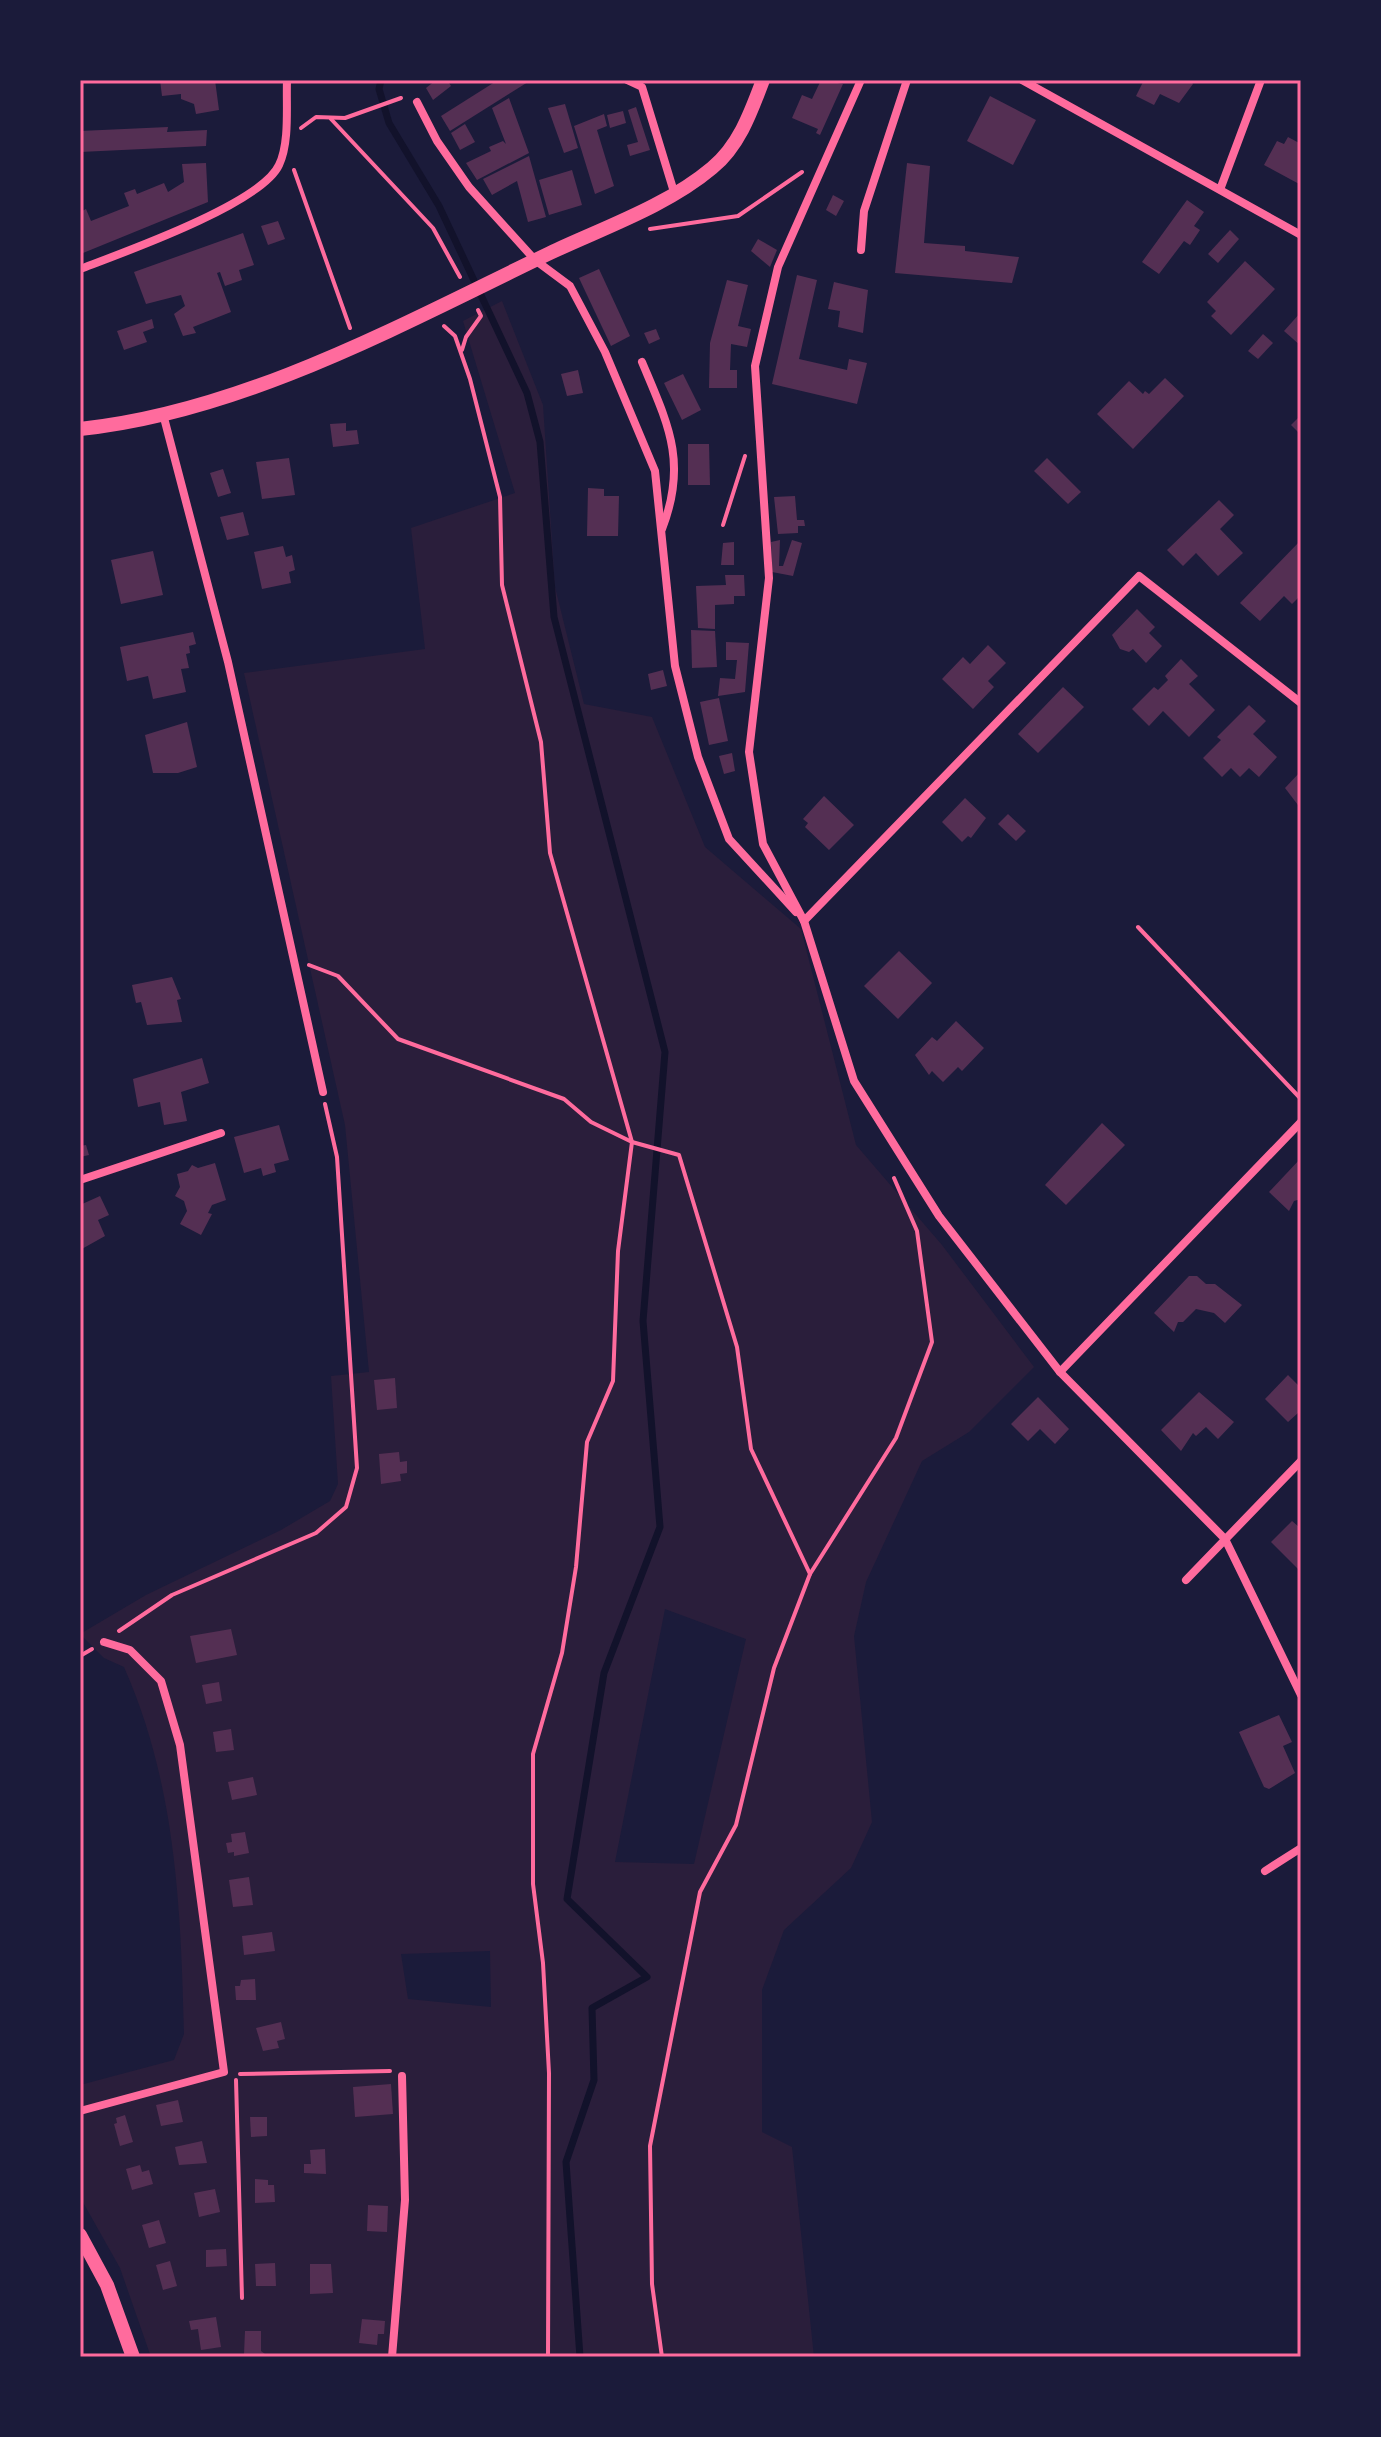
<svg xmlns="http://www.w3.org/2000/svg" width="1381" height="2437" font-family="Arial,sans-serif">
  <rect width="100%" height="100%" fill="#1b1b3a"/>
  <path fill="#2a1e3b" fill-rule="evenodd" d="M502 301 543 405 555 587 584 704 652 717 705 847 801 929 856 1145 942 1245 1034 1367 969 1432 922 1461 866 1582 854 1636 872 1822 851 1868 784 1930 762 1990V2132L792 2147 814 2357H151L120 2268 80 2197V2085L174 2060 184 2034C181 1908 176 1784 124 1667L104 1658 80 1634 146 1595 281 1530 330 1501 338 1484 331 1376 369 1372 345 1125 244 673 425 649 411 528 515 493 463 321ZM665 1609 746 1639 694 1864 615 1862ZM490 1951 491 2007 408 1999 401 1954Z"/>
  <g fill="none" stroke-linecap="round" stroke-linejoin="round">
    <path stroke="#12122b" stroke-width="7" d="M381 80 379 89 389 123 439 206 527 393 540 442 554 617 665 1052 643 1321 660 1527 604 1673 567 1899 647 1977 592 2008 594 2080 566 2162 580 2357"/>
  </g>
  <g fill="#542f53">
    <path d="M160 80H215L219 110 196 114 194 104 181 99V94L162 96Z"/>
    <path d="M436 80H447L451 86 433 100 426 88Z"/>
    <path d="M498 80 528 82 450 131 441 116Z"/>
    <path d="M821 80 843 84 820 135 816 133 818 129 792 118 802 95 812 99Z"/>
    <path d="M1144 80H1190L1193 84 1179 103 1160 94 1154 105 1136 96Z"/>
    <path d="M990 96 1036 120 1013 165 967 141Z"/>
    <path d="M509 98 529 153 477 180 466 163 491 151 489 147 503 141 506 144 492 108Z"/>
    <path d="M565 104 578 148 564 153 548 108Z"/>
    <path d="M636 107 650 150 630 156 627 145 638 142 628 110Z"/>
    <path d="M623 111 626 123 610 128 607 115Z"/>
    <path d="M604 114 607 126 597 130 614 186 595 194 574 126Z"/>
    <path d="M465 124 475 142 460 150 451 133Z"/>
    <path d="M168 127 167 132 207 130 206 146 80 152V131Z"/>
    <path d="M1288 137 1301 144V185L1264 165 1277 141 1284 144Z"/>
    <path d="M529 156 546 217 528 222 517 181 492 195 483 179Z"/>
    <path d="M206 163 208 202 83 253 80 212 86 209 91 221 129 206 124 193 135 189 137 194 164 183 168 192 184 182 182 164Z"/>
    <path d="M907 163 930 166 924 243 965 246V251L1019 257 1012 283 895 273Z"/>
    <path d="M572 170 582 205 549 215 539 180Z"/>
    <path d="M833 195 844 201 836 216 826 210Z"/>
    <path d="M1187 200 1204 212 1194 226 1200 230 1190 245 1184 241 1159 274 1142 262Z"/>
    <path d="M278 221 285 239 268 245 261 226Z"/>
    <path d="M1230 230 1239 239 1218 263 1208 254Z"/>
    <path d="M243 233 254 265 239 270 242 280 225 286 220 272 217 273 231 312 193 327 196 333 183 336 174 314 185 306 181 295 146 304 134 272Z"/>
    <path d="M758 239 777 250 770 267 751 251Z"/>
    <path d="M1245 261 1275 289 1231 335 1211 316 1216 311 1207 302Z"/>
    <path d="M599 269 630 336 611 346 579 278Z"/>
    <path d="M797 275 817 280 799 359 847 370 849 359 867 363 857 404 772 384Z"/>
    <path d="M727 280 748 285 738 326 751 329 747 347 731 344 730 370H737V388H709L710 343Z"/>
    <path d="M834 282 868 290 863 333 838 327 840 311 828 309Z"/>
    <path d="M1301 312V346L1284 331Z"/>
    <path d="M152 319 154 328 143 332 147 342 124 350 117 331Z"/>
    <path d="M656 329 660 339 649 344 644 333Z"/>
    <path d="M1263 334 1273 343 1258 359 1248 351Z"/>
    <path d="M578 370 583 393 567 396 561 374Z"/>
    <path d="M683 374 701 410 682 420 664 383Z"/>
    <path d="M1165 378 1184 396 1133 449 1097 414 1129 381 1143 394 1145 391 1149 394Z"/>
    <path d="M1301 415V435L1291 425Z"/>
    <path d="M346 423V431L357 430 359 444 333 447 330 424Z"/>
    <path d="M688 444H709L710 485H688Z"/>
    <path d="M289 458 295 495 262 499 256 462Z"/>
    <path d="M1047 458 1081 492 1068 504 1034 471Z"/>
    <path d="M223 469 231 493 218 497 210 473Z"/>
    <path d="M588 488 604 489V496H619L618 536H587Z"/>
    <path d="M795 496 797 520H804L805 526H798V533L778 534 774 497Z"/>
    <path d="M1219 500 1234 515 1220 529 1243 553 1218 576 1196 553 1183 566 1167 550Z"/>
    <path d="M243 512 249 535 227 540 220 517Z"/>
    <path d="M780 540 779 566H783L792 540 802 543 793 576 772 572 771 542Z"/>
    <path d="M1301 540V595L1292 604 1284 596 1260 621 1240 603Z"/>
    <path d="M734 542V565H721L723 543Z"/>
    <path d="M283 546 286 557 292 555 295 570 289 572 291 583 262 589 254 552Z"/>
    <path d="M153 551 163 595 121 604 111 560Z"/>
    <path d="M725 575H744L745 596H734V604L715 605V629L698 628 696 586 726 585Z"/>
    <path d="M1137 609 1155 627 1149 633 1162 646 1146 663 1133 649 1129 652 1120 649 1112 635Z"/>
    <path d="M691 630 715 631 717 667 692 668Z"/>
    <path d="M193 632 196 644 189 646 190 653 186 654 189 668 181 669 186 692 153 699 148 676 127 681 120 647Z"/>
    <path d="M726 642 749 643 745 692 718 696 720 678 735 679 737 660H726Z"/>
    <path d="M988 645 1006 663 988 681 994 687 973 709 942 679 963 657 970 664Z"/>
    <path d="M1181 659 1198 676 1189 684 1215 710 1189 737 1163 711 1149 726 1132 709 1154 687 1158 690 1168 680 1165 676Z"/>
    <path d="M663 670 667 686 651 690 648 674Z"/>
    <path d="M1063 687 1084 707 1038 753 1018 734Z"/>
    <path d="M719 698 728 741 709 745 700 702Z"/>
    <path d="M1249 705 1266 721 1253 734 1277 757 1259 777 1249 768 1240 777 1231 768 1222 777 1203 758 1221 740 1217 737Z"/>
    <path d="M187 722 197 767 178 773H153L145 735Z"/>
    <path d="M732 753 735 771 724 774 719 756Z"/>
    <path d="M1301 771V809L1285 788Z"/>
    <path d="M824 796 854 825 829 850 805 827 808 823 803 819Z"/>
    <path d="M965 798 986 818 971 838 968 836 962 842 942 822Z"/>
    <path d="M1008 814 1026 831 1016 841 998 824Z"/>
    <path d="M899 951 932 983 898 1019 864 986Z"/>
    <path d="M172 977 181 999 177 1000 182 1022 147 1025 141 1002 136 1003 132 985Z"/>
    <path d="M956 1021 984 1048 962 1071 958 1067 943 1082 932 1071 929 1075 915 1055 932 1037 937 1041Z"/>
    <path d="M202 1058 209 1083 181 1092 187 1121 164 1125 160 1102 138 1107 133 1079Z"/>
    <path d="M1102 1123 1125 1145 1066 1205 1045 1185Z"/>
    <path d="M279 1125 289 1160 274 1164 276 1172 263 1176 261 1168 244 1173 234 1137Z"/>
    <path d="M86 1145 89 1155 80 1157V1146Z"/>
    <path d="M1301 1158V1199L1294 1201 1289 1211 1269 1192Z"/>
    <path d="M215 1163 226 1200 212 1205 208 1213 212 1214 201 1235 180 1224 187 1211 184 1201 175 1196 180 1187 177 1174 188 1171 192 1165 198 1168Z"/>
    <path d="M100 1196 109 1215 98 1220 105 1236 80 1250V1205Z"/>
    <path d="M1189 1276H1197L1206 1284H1215L1242 1305 1225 1323 1214 1313 1196 1309 1183 1322H1178L1174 1332 1154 1313Z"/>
    <path d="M1288 1375 1301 1388V1416L1298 1413 1288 1422 1265 1399Z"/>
    <path d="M395 1378 397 1408 377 1410 374 1380Z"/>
    <path d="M1199 1392 1234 1422 1218 1439 1206 1427 1196 1436 1193 1433 1181 1451 1161 1430Z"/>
    <path d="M1038 1397 1069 1429 1055 1444 1040 1429 1028 1441 1011 1424Z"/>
    <path d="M399 1452 400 1462 407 1461V1473L400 1474 401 1481 381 1484 379 1454Z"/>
    <path d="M1292 1521 1299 1527 1301 1525V1572L1271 1542Z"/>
    <path d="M231 1629 237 1655 196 1663 190 1636Z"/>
    <path d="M219 1682 222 1701 206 1704 202 1685Z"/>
    <path d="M1279 1715 1292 1742 1283 1746 1295 1773 1269 1789 1264 1787 1239 1732Z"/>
    <path d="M231 1729 234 1750 216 1752 213 1732Z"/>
    <path d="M253 1777 257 1795 232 1800 228 1782Z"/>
    <path d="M245 1832 249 1853 234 1856V1852L228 1853 226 1843 232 1842 231 1834Z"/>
    <path d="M249 1877 253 1905 233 1907 229 1880Z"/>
    <path d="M272 1932 275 1951 244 1955 242 1936Z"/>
    <path d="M255 1979 256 2000H236L235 1986H240L241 1980Z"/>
    <path d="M281 2022 285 2039 277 2041 279 2048 263 2051 256 2028Z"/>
    <path d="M391 2084 393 2114 355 2117 353 2087Z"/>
    <path d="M178 2100 183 2122 161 2126 156 2105Z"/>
    <path d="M125 2115 133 2142 120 2146 114 2124 117 2123 116 2118Z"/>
    <path d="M250 2117H267V2136L251 2137Z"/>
    <path d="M202 2141 207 2163 179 2165 175 2147Z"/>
    <path d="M325 2149 326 2174 304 2173V2164H311L310 2150Z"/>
    <path d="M140 2165 142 2172 149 2170 153 2184 132 2190 126 2169Z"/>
    <path d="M255 2179 268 2180V2185H274L275 2202 255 2203Z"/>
    <path d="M215 2189 220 2212 199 2217 194 2193Z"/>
    <path d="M368 2205 388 2206 387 2232 367 2231Z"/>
    <path d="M159 2220 166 2243 149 2248 142 2225Z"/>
    <path d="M226 2249 227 2266 206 2267V2250Z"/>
    <path d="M170 2261 177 2286 163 2290 156 2265Z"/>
    <path d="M275 2263 276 2286H256L255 2264Z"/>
    <path d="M310 2264H331L333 2293 310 2294Z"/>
    <path d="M216 2317 221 2347 201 2350 198 2329 191 2330 189 2321Z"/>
    <path d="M362 2319 385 2321 384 2334H378L377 2345 359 2343Z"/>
    <path d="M245 2331H261V2351L265 2354H244Z"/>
  </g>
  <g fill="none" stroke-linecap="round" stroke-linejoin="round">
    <g stroke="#ff6b9d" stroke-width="4">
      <path d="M331 119 433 228 460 277"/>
      <path d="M301 128 316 117 345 118 401 98"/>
      <path d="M294 170 350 328"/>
      <path d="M650 229 738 216 802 172"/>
      <path d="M444 326 455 336 470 379 500 497 502 585 541 742 550 853 632 1142 618 1251 613 1381 587 1442 576 1567 562 1653 533 1754V1884L543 1963 549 2073 548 2357"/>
      <path d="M462 350 466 337 481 316 478 310"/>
      <path d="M723 525 745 456"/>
      <path d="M1138 927 1301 1099"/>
      <path d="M309 965 338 976 398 1039 564 1099 591 1122 632 1142 679 1155 737 1347 751 1449 810 1574"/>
      <path d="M119 1631 172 1595 316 1533 346 1507 357 1468 337 1157 325 1104"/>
      <path d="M80 1656 92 1649"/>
      <path d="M240 2074 390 2071"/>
      <path d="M236 2080 242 2298"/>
      <path d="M662 2357 652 2284 650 2146 700 1892 736 1825 774 1668 810 1574 896 1438 932 1342 917 1231 894 1178"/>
    </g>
    <g stroke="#ff6b9d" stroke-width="8">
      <path d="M627 80 642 87 674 192"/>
      <path d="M861 80 778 267 755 366 769 578 749 752 763 844 804 921 854 1081 939 1216 1060 1372 1225 1539 1301 1695"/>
      <path d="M1022 80 1301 235"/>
      <path d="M417 102 437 141 469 187 535 260 570 286 605 352 655 471 675 666 698 757 729 839 796 912"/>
      <path d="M1221 187 1261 80"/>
      <path d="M861 250 864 211 907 80"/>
      <path d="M80 269C122 253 261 204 279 165 290 142 286 105 287 80"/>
      <path d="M642 362C668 424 688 462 662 529"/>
      <path d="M163 414 228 662 323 1092"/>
      <path d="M804 921 1139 576 1301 703"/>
      <path d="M80 1180 221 1133"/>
      <path d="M1060 1372 1301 1122"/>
      <path d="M1186 1580 1301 1461"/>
      <path d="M1265 1871 1301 1848"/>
      <path d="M80 2111 224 2072 180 1745 161 1681 130 1650 104 1642"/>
      <path d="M392 2357 405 2200 402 2076"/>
    </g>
    <g stroke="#ff6b9d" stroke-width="14">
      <path d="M80 429C244 412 404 323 550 253 603 228 667 206 712 168 739 146 751 112 763 80"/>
      <path d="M80 2235 107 2285 133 2357"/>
    </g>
  </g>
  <rect width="1381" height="2437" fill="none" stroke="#1b1b3a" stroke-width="164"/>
  <rect x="82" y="82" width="1217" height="2273" fill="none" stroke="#ff6b9d" stroke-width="3"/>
</svg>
